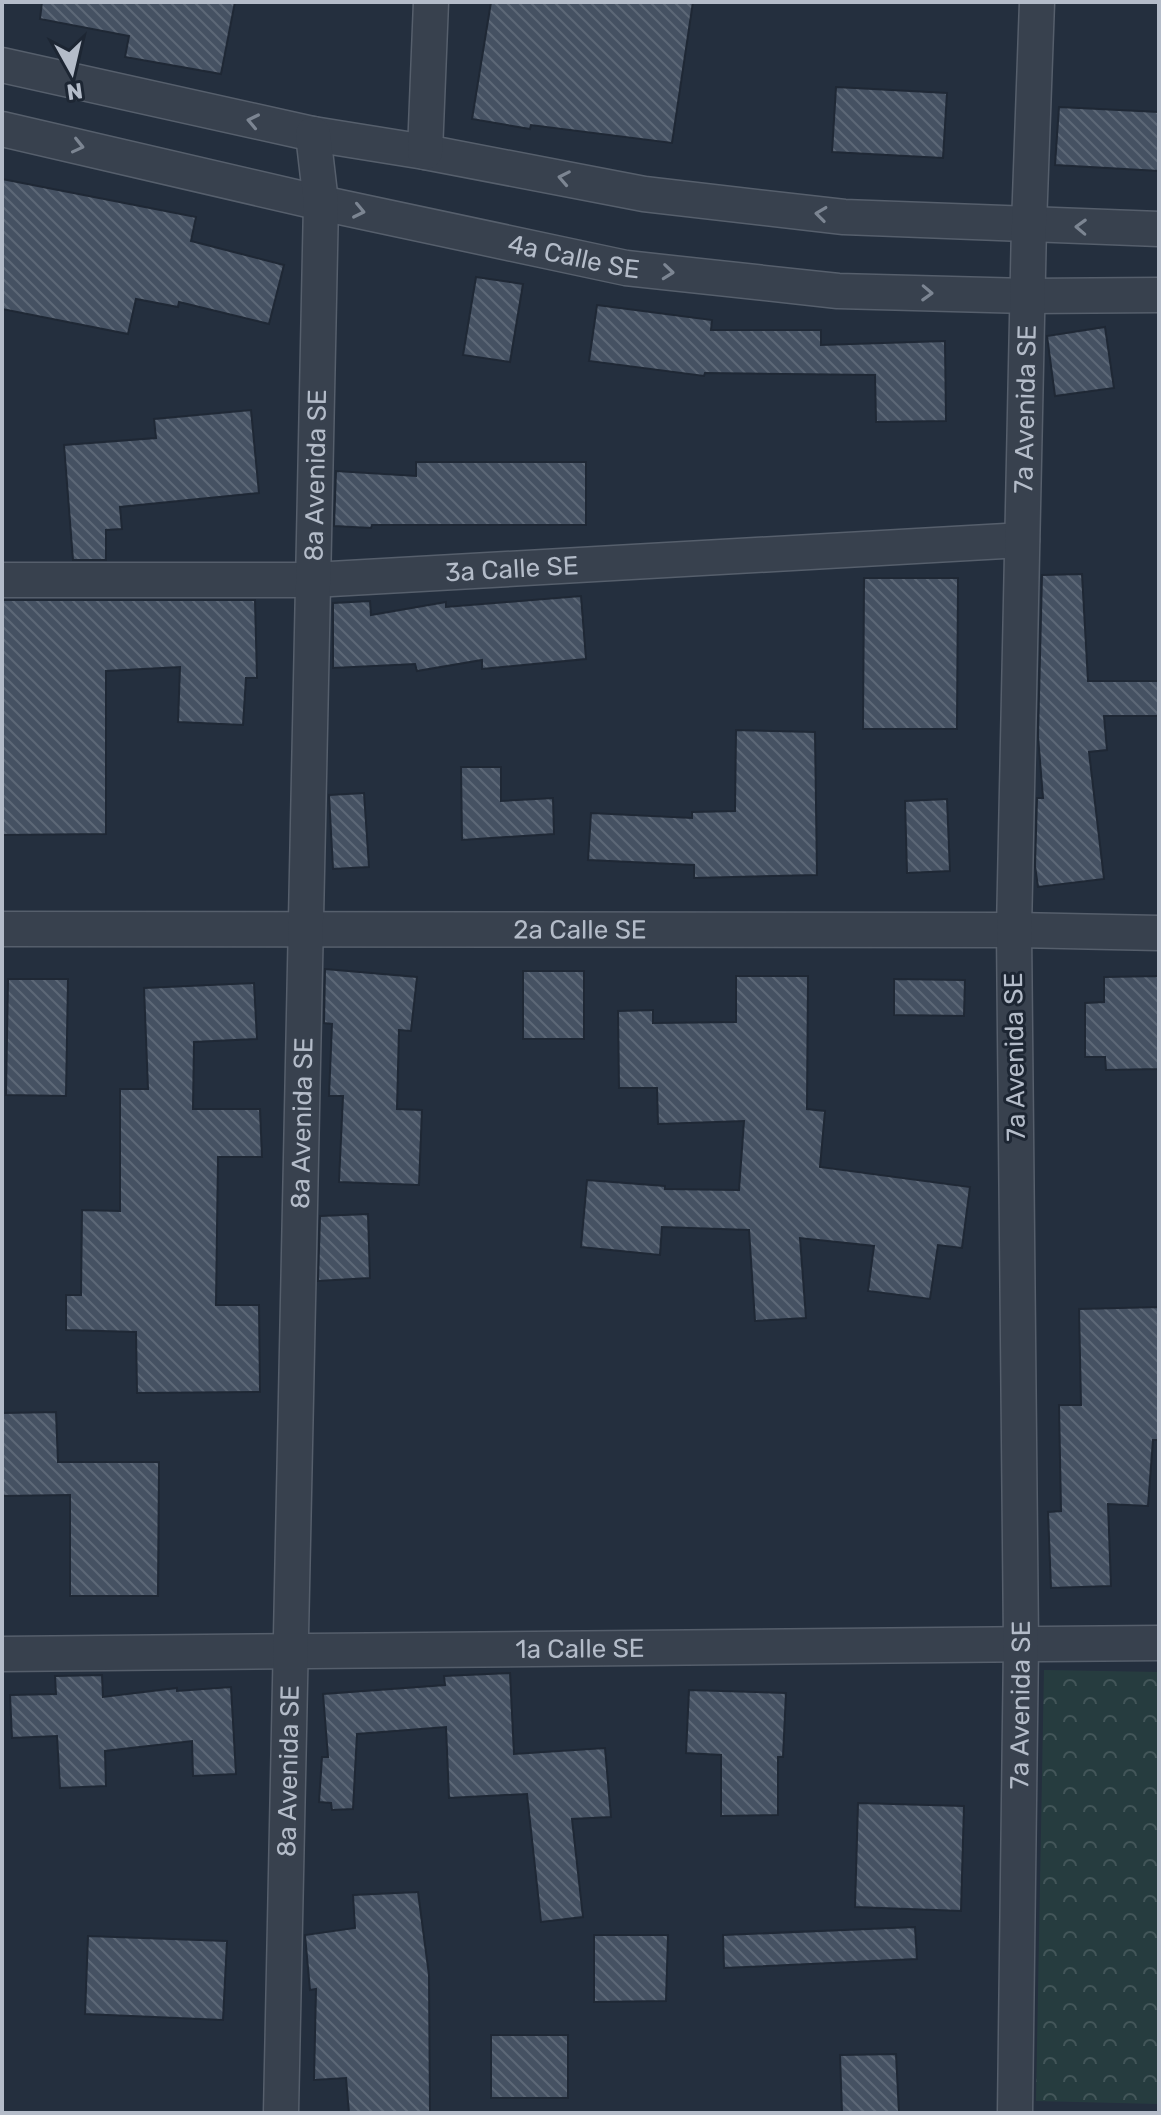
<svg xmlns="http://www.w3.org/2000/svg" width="1161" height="2115" font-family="Rubik,sans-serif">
  <defs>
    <pattern id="forest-crowns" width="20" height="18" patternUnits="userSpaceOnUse" patternTransform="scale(2)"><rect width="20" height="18" fill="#263c3f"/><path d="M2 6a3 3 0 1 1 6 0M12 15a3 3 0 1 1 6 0" fill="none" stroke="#435659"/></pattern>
    <pattern id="building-back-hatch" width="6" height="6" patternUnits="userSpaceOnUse" patternTransform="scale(2)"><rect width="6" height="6" fill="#455162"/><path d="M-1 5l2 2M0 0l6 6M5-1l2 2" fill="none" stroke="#5d6877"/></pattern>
  </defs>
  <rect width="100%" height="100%" fill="#242f3e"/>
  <path fill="url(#forest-crowns)" d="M1044 1670 1159 1672V2104L1036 2101Z"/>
  <g fill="url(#building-back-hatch)" stroke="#1f2835" stroke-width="2">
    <path d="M42 2H235L221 74 125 57 129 36 40 19Z"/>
    <path d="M491 2H693L672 143 531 125 530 129 472 119Z"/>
    <path d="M836 87 947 93 943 158 832 152Z"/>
    <path d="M1059 107 1159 112V171L1055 165Z"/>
    <path d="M2 179 196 217 191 241 284 265 269 324 179 302 178 307 136 299 128 334 2 309Z"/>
    <path d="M476 277 523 284 510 362 463 355Z"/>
    <path d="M597 305 712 320 711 330H821V345L945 341 946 421 876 422 875 375 705 373 704 376 589 361Z"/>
    <path d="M1105 327 1114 388 1055 396 1047 336Z"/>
    <path d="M251 410 259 493 120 507 122 529 106 530V560H73L64 445 156 438 154 419Z"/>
    <path d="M416 462H586V525H372L371 528 334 526 336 471 416 476Z"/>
    <path d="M1082 574 1088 681H1159V716H1104L1107 750 1089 752 1104 879 1038 887 1035 866 1037 798H1043L1038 736 1042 575Z"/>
    <path d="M864 578H958L957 729H863Z"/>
    <path d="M581 596 586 659 482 669V660L417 671 415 664 333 668V603L370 601 371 615 446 602V607Z"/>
    <path d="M2 600H255L257 678H246L243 725 178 722 180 667 106 671V834L2 835Z"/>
    <path d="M736 730 815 732 817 875 694 878V865L588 860 591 813 692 818V812L735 811Z"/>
    <path d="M461 767H501V801L553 798 554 834 462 840Z"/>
    <path d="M364 793 369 867 333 869 329 795Z"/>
    <path d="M947 799 950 871 907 873 905 801Z"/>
    <path d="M325 969 417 977 411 1031 399 1030 397 1109 422 1110 419 1185 339 1182 343 1096H329L332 1024 324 1023Z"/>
    <rect x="523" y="971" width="61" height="68"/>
    <path d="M736 976H808L807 1109 825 1111 820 1167 970 1187 962 1248 938 1245 930 1299 868 1291 874 1246 800 1238 806 1318 755 1321 749 1230 662 1227 660 1255 581 1247 587 1180 665 1186V1189L739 1190 744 1121 658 1124 657 1088H619L618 1011 653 1010V1023L736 1022Z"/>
    <path d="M1159 976V1069L1106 1070 1105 1057H1085V1003L1104 1002V977Z"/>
    <path d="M8 979H68L66 1096 6 1095Z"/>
    <path d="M894 979 965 980 964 1016 894 1015Z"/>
    <path d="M254 983 257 1039 194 1042 193 1109H260L262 1157H218L216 1305H259L260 1392 137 1393 136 1332 66 1330V1295H81L82 1210 120 1211V1089H148L144 988Z"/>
    <path d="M368 1214 370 1278 318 1281 320 1216Z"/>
    <path d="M1159 1307V1440H1153L1148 1506 1108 1504 1111 1586 1051 1588 1048 1512 1061 1511 1059 1405H1081L1079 1309Z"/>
    <path d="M56 1412 58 1462H159L158 1596H70V1495L2 1496V1413Z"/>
    <path d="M510 1673 514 1754 605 1748 611 1817 572 1819 583 1917 541 1922 527 1794 449 1798 446 1727 357 1734 353 1809 332 1810 331 1803 319 1802 322 1757H328L323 1694 445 1685 444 1676Z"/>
    <path d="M102 1675 103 1697 177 1688V1691L231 1687 236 1774 193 1776 192 1741 105 1751 106 1786 60 1788 57 1736 12 1738 10 1695 56 1694 55 1676Z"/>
    <path d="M689 1690 786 1693 783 1757H778V1815L721 1816V1755L686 1753Z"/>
    <path d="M858 1803 964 1806 961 1911 855 1907Z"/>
    <path d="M418 1892 429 1975 430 2113H349L346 2078 314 2080 316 1989 310 1990 305 1935 355 1928 353 1895Z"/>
    <path d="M915 1927 917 1959 724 1968 723 1935Z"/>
    <path d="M594 1935H668L666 2001 594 2002Z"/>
    <path d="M88 1936 227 1941 223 2020 85 2014Z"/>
    <rect x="491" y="2035" width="77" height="63"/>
    <path d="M896 2054 899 2113H842L840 2055Z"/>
  </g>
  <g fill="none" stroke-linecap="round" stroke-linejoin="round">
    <g stroke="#565f6c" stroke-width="37">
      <g id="minor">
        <path d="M2 65 313 134 425 152 644 194 844 217 1159 229"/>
        <path id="s1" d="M2 129 321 203 626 268 838 291 1028 296 1159 295"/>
        <path d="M425 152 431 2"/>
        <path id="s2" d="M2 580H313L1022 540"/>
        <path id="s3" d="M2 929 1014 930 1159 933"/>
        <path id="s4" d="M2 1654 1159 1643"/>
        <path id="s5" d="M281 2113 321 203 313 134"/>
        <path id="s6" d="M1015 2113 1021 1644 1014 930 1029 225 1037 2"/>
      </g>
    </g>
    <use href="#minor" stroke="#38414e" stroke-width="34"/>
  </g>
  <defs><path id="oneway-chevron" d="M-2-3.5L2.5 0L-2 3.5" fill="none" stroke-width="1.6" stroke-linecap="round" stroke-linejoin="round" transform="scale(2)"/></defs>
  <g stroke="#7c8592">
    <use href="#oneway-chevron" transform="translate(253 121) rotate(-168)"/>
    <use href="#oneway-chevron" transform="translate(78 146) rotate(13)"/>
    <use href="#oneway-chevron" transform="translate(564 178) rotate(-169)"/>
    <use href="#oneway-chevron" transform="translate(359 211) rotate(12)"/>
    <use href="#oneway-chevron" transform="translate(821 214) rotate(-173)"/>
    <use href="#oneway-chevron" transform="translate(1081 227) rotate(-178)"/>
    <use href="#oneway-chevron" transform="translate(668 272) rotate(6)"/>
    <use href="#oneway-chevron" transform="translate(927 293) rotate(2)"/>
  </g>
  <g text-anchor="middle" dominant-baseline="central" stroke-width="6" stroke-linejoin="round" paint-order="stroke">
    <g font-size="26" fill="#b4bcc9" stroke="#1d2633">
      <text stroke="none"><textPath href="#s1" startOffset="586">4a Calle SE</textPath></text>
      <text stroke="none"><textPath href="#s6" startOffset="1704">7a Avenida SE</textPath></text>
      <text stroke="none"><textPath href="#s5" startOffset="1638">8a Avenida SE</textPath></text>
      <text stroke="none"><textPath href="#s2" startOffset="510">3a Calle SE</textPath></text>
      <text stroke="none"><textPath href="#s3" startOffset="578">2a Calle SE</textPath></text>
      <text transform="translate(1015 1057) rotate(-91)">7a Avenida SE</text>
      <text stroke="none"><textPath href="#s5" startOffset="990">8a Avenida SE</textPath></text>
      <text stroke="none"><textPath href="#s4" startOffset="578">1a Calle SE</textPath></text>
      <text stroke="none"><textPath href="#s6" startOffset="408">7a Avenida SE</textPath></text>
      <text stroke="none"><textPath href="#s5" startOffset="342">8a Avenida SE</textPath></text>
    </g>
  </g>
  <rect width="1161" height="2115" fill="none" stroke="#b4bcc9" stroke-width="8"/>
  <g transform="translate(72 72) rotate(172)" stroke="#1d2633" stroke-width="6" paint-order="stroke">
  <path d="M0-6L14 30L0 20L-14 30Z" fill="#b4bcc9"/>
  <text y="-12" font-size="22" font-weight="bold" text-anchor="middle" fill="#b4bcc9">N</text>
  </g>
</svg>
